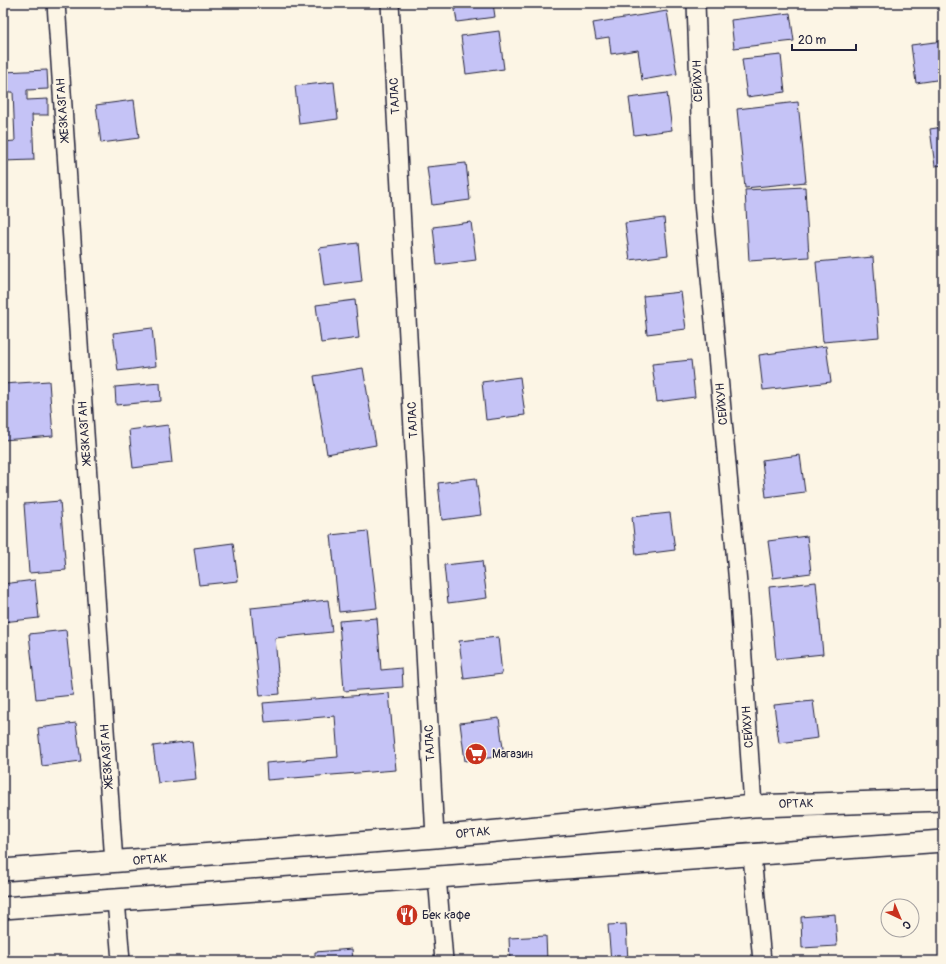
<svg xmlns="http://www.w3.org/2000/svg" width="946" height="964" font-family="Pangolin,sans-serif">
  <rect width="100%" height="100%" fill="#fcf5e5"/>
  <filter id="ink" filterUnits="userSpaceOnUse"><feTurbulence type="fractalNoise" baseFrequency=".025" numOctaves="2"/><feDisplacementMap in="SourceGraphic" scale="8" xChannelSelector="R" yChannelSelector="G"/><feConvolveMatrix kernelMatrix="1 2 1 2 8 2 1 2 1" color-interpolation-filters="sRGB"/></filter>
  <g filter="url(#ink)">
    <g fill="#c5c3f6" stroke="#22223b">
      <path d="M454 3H493L495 17 457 22Z"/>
      <path d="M667 11 677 74 642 80 638 50 611 54 609 37 596 39 593 23Z"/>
      <path d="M790 13 794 41 734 48 731 20Z"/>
      <path d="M499 31 504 69 466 74 461 36Z"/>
      <path d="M943 41V79L916 83 911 45Z"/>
      <path d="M781 55 785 92 747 97 742 59Z"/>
      <path d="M47 70 48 89 27 90V100L48 99V115H32L34 160 3 161V142L15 141 13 92H3V72Z"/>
      <path d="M334 82 338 119 299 124 295 86Z"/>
      <path d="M667 93 672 130 634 135 629 98Z"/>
      <path d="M134 100 139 138 101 143 96 105Z"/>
      <path d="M798 102 806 182 745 188 737 109Z"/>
      <path d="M943 127V165L935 166 930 129Z"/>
      <path d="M466 163 470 200 432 205 427 167Z"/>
      <path d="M805 187 809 257 749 261 745 190Z"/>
      <path d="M664 218 668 255 630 260 625 223Z"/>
      <path d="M471 222 476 260 437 265 433 227Z"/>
      <path d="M358 243 362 281 324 286 319 248Z"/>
      <path d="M873 257 879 337 823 342 816 262Z"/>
      <path d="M681 292 686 329 647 334 643 296Z"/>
      <path d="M355 300 359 338 321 343 316 305Z"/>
      <path d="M152 328 156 366 118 371 113 333Z"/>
      <path d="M826 346 831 382 763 390 759 355Z"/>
      <path d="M691 360 695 397 657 402 652 364Z"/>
      <path d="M363 368 376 445 327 454 314 376Z"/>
      <path d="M520 377 525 415 486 420 482 382Z"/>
      <path d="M49 381 53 436 3 440V384Z"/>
      <path d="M160 383 161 401 116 405 115 387Z"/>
      <path d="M168 425 172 463 133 468 129 430Z"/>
      <path d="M800 455 805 492 766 497 762 460Z"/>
      <path d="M476 478 481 515 442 520 438 483Z"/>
      <path d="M60 501 66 570 29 573 24 504Z"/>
      <path d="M670 513 675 550 636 555 632 517Z"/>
      <path d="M368 531 377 608 339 612 331 535Z"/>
      <path d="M807 536 811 573 773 578 768 541Z"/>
      <path d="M233 543 238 581 199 585 194 548Z"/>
      <path d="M482 561 487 598 448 603 444 565Z"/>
      <path d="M35 580 39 618 3 622V584Z"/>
      <path d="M816 582 823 654 776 659 769 587Z"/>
      <path d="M328 600 332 632 275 638 280 694 260 696 251 608Z"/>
      <path d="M377 618 381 670 402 668 403 687 344 691 339 621Z"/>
      <path d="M66 630 73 695 36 699 29 634Z"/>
      <path d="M498 637 502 674 464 679 459 641Z"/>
      <path d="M389 693 396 770 267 780 266 763 338 757 335 716 265 722 263 703Z"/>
      <path d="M813 701 818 738 779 743 774 705Z"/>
      <path d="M499 718 504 756 465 761 460 723Z"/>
      <path d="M76 723 81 761 42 766 38 728Z"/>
      <path d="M192 741 196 779 158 783 153 746Z"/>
      <path d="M835 914 837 946 802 948 801 917Z"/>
      <path d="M626 924 628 961H611L608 925Z"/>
      <path d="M546 936 547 961H510L509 938Z"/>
      <path d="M352 949 353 961H315V952Z"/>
    </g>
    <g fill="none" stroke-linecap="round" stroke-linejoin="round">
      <g stroke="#22223b" stroke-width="20">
        <g id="minor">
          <path d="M56 3 114 863"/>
          <path d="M390 3 435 837"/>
          <path d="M696 3 703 202 738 584 753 806"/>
          <path d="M752 856 762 961"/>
          <path d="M437 876 444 961"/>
          <path d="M116 900 121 961"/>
        </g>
      </g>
      <g stroke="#22223b" stroke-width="24">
        <g id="tertiary">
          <path d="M3 870 435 837 753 806 943 800"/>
          <path d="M3 908 943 841"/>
        </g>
      </g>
      <use href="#minor" stroke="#fcf5e5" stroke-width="17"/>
      <use href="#tertiary" stroke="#fcf5e5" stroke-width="21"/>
    </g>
  </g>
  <defs>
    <g id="supermarket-disc" transform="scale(1.15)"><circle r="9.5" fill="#c8321e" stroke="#fcf5e5"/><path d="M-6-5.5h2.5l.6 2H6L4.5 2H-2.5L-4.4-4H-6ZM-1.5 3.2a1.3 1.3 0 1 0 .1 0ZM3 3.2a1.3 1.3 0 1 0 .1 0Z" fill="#fff"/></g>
    <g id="restaurant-disc" transform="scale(1.15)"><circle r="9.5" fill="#c8321e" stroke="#fcf5e5"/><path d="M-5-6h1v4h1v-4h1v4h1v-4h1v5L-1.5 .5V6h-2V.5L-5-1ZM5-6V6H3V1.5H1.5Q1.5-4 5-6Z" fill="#fff"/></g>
  </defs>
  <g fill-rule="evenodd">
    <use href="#supermarket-disc" x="476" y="754"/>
    <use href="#restaurant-disc" x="407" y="915"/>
  </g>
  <g text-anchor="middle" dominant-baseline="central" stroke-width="3" stroke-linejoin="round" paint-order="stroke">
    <g font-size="12" fill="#22223b" stroke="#fcf5e5">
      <text transform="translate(698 81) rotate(-92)">СЕЙХУН</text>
      <text transform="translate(395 96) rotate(-93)">ТАЛАС</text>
      <text transform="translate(63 110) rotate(-94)">ЖЕЗКАЗГАН</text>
      <text transform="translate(722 404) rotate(-95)">СЕЙХУН</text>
      <text transform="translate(413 420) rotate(-93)">ТАЛАС</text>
      <text transform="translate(85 433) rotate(-94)">ЖЕЗКАЗГАН</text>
      <text transform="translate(748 727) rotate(-94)">СЕЙХУН</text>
      <text transform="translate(430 743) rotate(-93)">ТАЛАС</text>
      <text transform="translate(107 756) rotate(-94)">ЖЕЗКАЗГАН</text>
      <text transform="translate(796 804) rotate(-2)">ОРТАК</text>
      <text transform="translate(473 833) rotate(-6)">ОРТАК</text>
      <text transform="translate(150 860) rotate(-5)">ОРТАК</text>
    </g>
    <g font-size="12" fill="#22223b" stroke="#fcf5e5" text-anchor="start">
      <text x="492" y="754">Магазин</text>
      <text x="422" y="915">Бек кафе</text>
    </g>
  </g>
  <rect width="946" height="964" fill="none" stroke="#fcf5e5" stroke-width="16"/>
  <rect x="8" y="8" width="930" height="948" fill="none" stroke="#22223b" stroke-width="1.5" filter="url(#ink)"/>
  <g transform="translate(900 918) rotate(136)"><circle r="19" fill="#fcf5e5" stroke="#a5a1a1"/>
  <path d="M0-3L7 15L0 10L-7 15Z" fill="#c8321e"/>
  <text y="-6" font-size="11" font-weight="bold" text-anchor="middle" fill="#22223b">С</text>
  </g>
  <path d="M792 44v6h64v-6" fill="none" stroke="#22223b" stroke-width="2"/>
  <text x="798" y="44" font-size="12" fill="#22223b" stroke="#fcf5e5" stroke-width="3" paint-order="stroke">20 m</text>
</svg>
